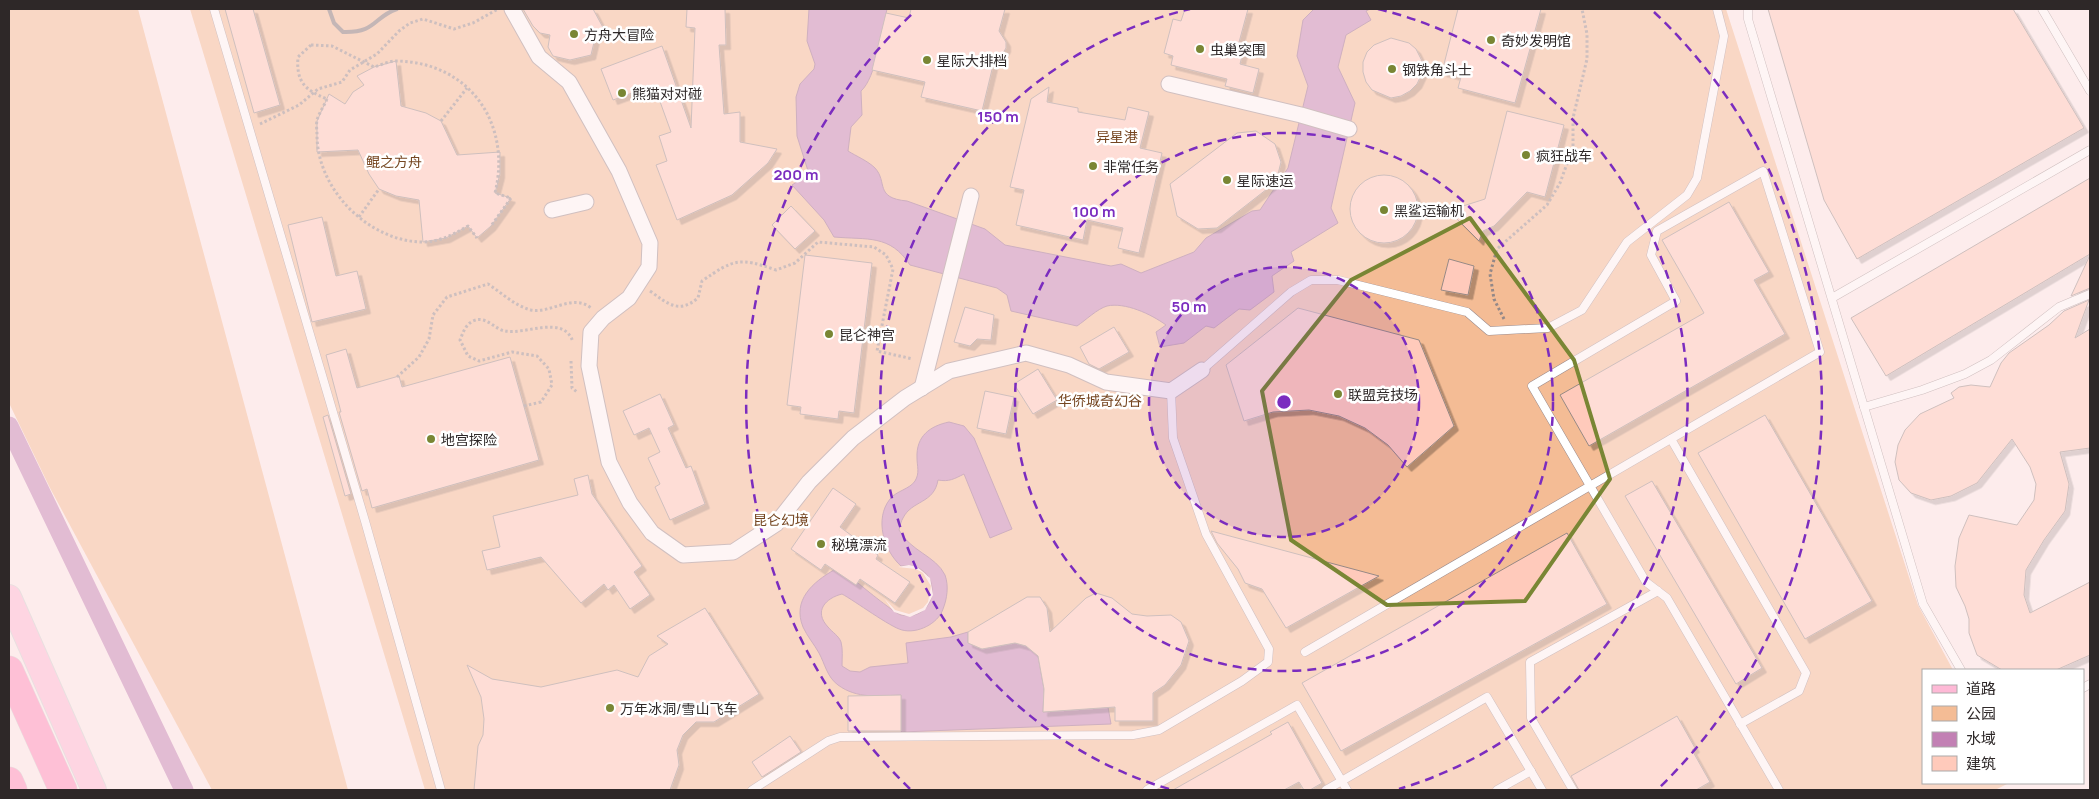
<svg xmlns="http://www.w3.org/2000/svg" width="2099" height="799" font-family="Manrope,'Noto Sans SC',sans-serif">
  <defs>
    <filter id="shadow"><feDropShadow dx="4.5" dy="4.5" stdDeviation="0" flood-color="#0004"/></filter>
  </defs>
  <rect width="100%" height="100%" fill="#fdecec"/>
  <g fill="#f4bc95">
    <path d="M9 9H138L348 790H212L50 488 9 403Z"/>
    <path d="M190 9H1726L1918 605 1953 670H1923V783H2009L1995 790H425Z"/>
  </g>
  <g fill="#c280b4" stroke="#96668a">
    <path d="M809 9H887C882 30 876 78 861 91L862 115 851 127 848 151C856 156 868 161 875 168 888 182 874 198 907 201L985 229 1005 245 1111 266 1121 264 1141 273 1194 252 1206 238 1252 211 1260 210 1288 168 1308 86 1297 56 1303 20 1314 9H1370L1366 11 1371 20 1346 35 1338 67 1355 103 1331 208 1338 223 1291 252 1294 261 1272 276 1274 292 1250 310 1239 309 1214 328 1206 326 1184 343 1160 347 1156 332 1166 325C1151 314 1125 302 1107 306 1097 309 1086 320 1077 326L1011 311 1007 295 997 288 910 265C890 234 867 240 834 237L824 220 792 185 809 174 797 136 796 97 800 84 814 69 815 64 807 41Z"/>
    <path d="M949 422 964 426 974 438 1012 529 990 538 964 474C954 479 949 482 938 480 934 504 912 500 903 518 901 521 900 526 899 530 910 551 936 556 945 575 949 586 947 599 943 609 938 624 917 634 902 630 890 627 855 601 842 594 826 598 813 611 828 627 832 632 839 636 841 642 843 649 842 658 842 666L850 671 860 672 870 667 908 663 906 643 951 637 968 632V643L982 649 1015 643 1026 646 1038 656 1044 689 1043 712 1108 707 1111 724 901 732V695C879 696 857 699 838 685 827 677 825 664 819 653 814 644 807 636 803 627 792 600 813 582 834 570L856 585 858 583C865 589 896 614 901 615 940 623 945 561 901 566 884 551 874 519 890 499 896 491 910 489 915 481 920 473 917 466 917 458 916 436 930 426 949 422Z"/>
  </g>
  <path fill="#fdecec" d="M909 565 917 567 930 578 933 595 925 610 910 617 894 612 884 598 895 610 909 614 923 608 928 602 931 586 923 573 916 569 898 567Z"/>
  <g fill="none" stroke-linecap="round" stroke-linejoin="round">
    <path stroke="#c280b4" stroke-width="19" d="M9 426 184 790"/>
  </g>
  <g fill="#ffcabb" stroke="#978985" filter="url(#shadow)">
    <path d="M225 9H253L280 105 254 113Z"/>
    <path d="M523 9H593L606 33 595 38 591 55 570 60 553 56 548 47 550 35 540 33 533 26Z"/>
    <path d="M687 9H725L726 45H719L724 114 740 112V142L777 149 768 163 732 195 677 220 656 165 667 161 659 136 671 132 654 85 613 100 601 69 662 46 691 128 695 28 686 27Z"/>
    <path d="M911 9H1005L999 31 1006 42V48L1003 53 995 57 982 111 921 97 925 82 872 70 886 13 909 18Z"/>
    <path d="M1185 9H1248L1238 46 1244 48 1240 64 1259 69 1253 93 1225 86 1227 79 1171 65 1173 56 1164 53 1173 19 1181 21Z"/>
    <path d="M1458 9H1541L1515 103 1458 88 1461 77 1442 72Z"/>
    <path d="M1768 9H2013L2084 128 1857 259 1824 200Z"/>
    <path d="M1391 38 1409 43 1416 49 1425 67 1417 84 1410 91 1401 96 1391 98 1372 90 1366 82 1363 72V62L1367 52 1374 45Z"/>
    <path d="M396 61 401 106 426 113 441 121 457 155 500 152V174L495 193 511 198 491 226 477 238 468 226 446 238 423 242 419 200 396 196 379 189 369 174 358 150 317 152V121L329 94 345 104 353 92 364 85 357 76 374 67Z"/>
    <path d="M1049 87 1047 102 1078 108V112L1125 120 1128 107 1149 112 1140 148 1162 153 1139 253 1118 248 1123 228 1087 220 1083 240 1016 225 1024 190 1010 187 1031 99Z"/>
    <path d="M1507 111 1564 125 1545 197 1527 192 1494 226 1483 231 1479 241 1456 218 1460 207 1485 199Z"/>
    <path d="M1256 131 1275 144 1281 162 1276 182 1217 228 1198 229 1177 216 1170 184 1237 133Z"/>
    <circle cx="1384" cy="209" r="34"/>
    <path d="M2090 178V254L1886 376 1851 318Z"/>
    <path d="M1729 202 1769 272 1754 280 1785 334 1589 446 1560 395 1704 313 1662 240Z"/>
    <path d="M791 206 815 231 795 249 772 225Z"/>
    <path d="M322 217 336 276 357 271 366 309 312 322 288 225Z"/>
    <path d="M805 255 872 263 854 413 839 411 838 419 800 414 801 407 787 405Z"/>
    <path d="M2090 255V288L2071 296Z"/>
    <path d="M1449 259 1474 266 1468 295 1441 290Z"/>
    <path d="M2089 300 2075 338 2090 329V448L2060 452 2069 484 2065 511 2044 540 2026 570 2024 595 2030 613 2090 582V655L2056 670H2002L1977 655 1969 633V619L1965 606 1956 587 1955 566 1959 538 1969 515 2017 525 2034 500 2036 484 2030 467 2012 439 1977 483 1951 496 1931 500 1911 493 1899 480 1895 462 1898 445 1905 430 1920 414 1954 398 1951 393 1959 387 1971 385 1990 387 2001 363 2009 353 2049 325 2064 311Z"/>
    <path d="M965 307 994 315 991 340 977 339 970 346 954 342Z"/>
    <path d="M1298 308 1419 340 1454 426 1407 467 1388 445 1365 428 1339 416 1309 410 1273 412 1244 421 1226 365Z"/>
    <path d="M1114 327 1129 352 1099 369 1089 364 1080 347Z"/>
    <path d="M346 349 357 388 399 376 402 387 510 357 539 460 372 508 367 489 362 491 339 412H341L326 355Z"/>
    <path d="M1038 369 1057 400 1033 414 1014 384Z"/>
    <path d="M985 391 1014 397 1006 434 977 428Z"/>
    <path d="M660 394 674 425 668 428 686 468 691 466 705 504 670 520 655 487 660 484 648 458 660 452 649 428 634 435 623 411Z"/>
    <path d="M328 415 351 494 345 496 323 417Z"/>
    <path d="M1765 415 1872 601 1805 639 1698 453Z"/>
    <path d="M588 475 592 494 642 566 634 572 650 595 630 609 614 585 608 590 604 584 581 603 541 557 487 570 482 551 500 547 493 516 578 495 574 479Z"/>
    <path d="M1652 481 1762 668 1736 684 1625 496Z"/>
    <path d="M833 488 856 504 840 527 878 555 876 559 910 582 895 603 860 579 856 585 825 564 821 570 791 549Z"/>
    <path d="M1211 531 1379 576 1286 628 1262 589 1245 583 1238 569 1217 543Z"/>
    <path d="M1567 533 1607 604 1341 751 1302 683Z"/>
    <path d="M1096 593 1112 598 1132 614 1147 616 1171 615 1181 622 1189 641 1181 665 1165 685 1153 693V721H1115V707L1043 712 1044 689 1038 656 1026 646 1015 643 982 649 968 643V632L1027 597H1040L1047 608 1050 632 1086 598Z"/>
    <path d="M705 608 759 694 714 722H696L683 735 677 750 679 765 670 790H474L478 746 483 735 484 719 481 697 467 665 492 679 541 687 617 670 638 677 649 656 668 644 657 636Z"/>
    <path d="M901 695V731H848V696Z"/>
    <path d="M1677 716 1695 748 1692 750 1710 782 1696 790H1579L1571 776Z"/>
    <path d="M1288 722 1322 783 1310 790H1304L1299 782 1284 790H1173L1272 734 1270 732Z"/>
    <path d="M790 736 801 752 762 777 752 762Z"/>
  </g>
  <g fill="none" stroke-linecap="round" stroke-linejoin="round">
    <g stroke="#9a8a8b" stroke-width="9">
      <g id="lane">
        <path d="M214 9 365 521 441 790"/>
        <path d="M1748 9V19L1923 604 1961 670"/>
        <path d="M2042 9 2090 91"/>
        <path d="M1832 298 2090 150"/>
        <path d="M1202 370 1291 292 1311 280H1338L1467 312 1489 331 1548 328 1582 310 1627 242 1687 195 1697 178 1724 36 1717 9"/>
        <path d="M1864 407 1922 390 1965 374 1991 360 2059 307 2090 294"/>
        <path d="M1671 439 1806 673 1799 691 1740 724"/>
        <path d="M1305 652 1820 352 1763 171 1657 231 1651 255 1676 301 1532 386 1646 582 1667 598 1779 790"/>
        <path d="M2083 688 2090 684"/>
        <path d="M752 790 828 741 840 737 1133 735 1159 730 1242 681 1268 662 1269 649 1206 534 1173 438 1171 391"/>
        <path d="M1147 790 1297 705 1347 790"/>
        <path d="M1326 790 1487 697 1542 790"/>
        <path d="M1497 790 1531 771"/>
        <path d="M1573 790 1531 718 1530 662 1658 591"/>
      </g>
    </g>
    <g stroke="#9a8a8b" stroke-width="17">
      <g id="street">
        <path d="M512 9 539 57 569 82 619 171 650 243 649 267 629 298 603 318 591 332 589 366 609 462 630 503 652 533 683 555 733 552 776 524 809 482 853 438 905 398 949 371 1026 353 1069 365 1106 382 1171 391 1202 370"/>
        <path d="M1169 84 1301 115 1349 129"/>
        <path d="M552 210 586 202"/>
        <path d="M922 388 971 196"/>
      </g>
    </g>
    <g stroke="#d1d0d0" stroke-width="26">
      <path id="primary" d="M9 597 94 790"/>
    </g>
    <g stroke="#d1d0d0" stroke-width="29">
      <g id="highway">
        <path d="M9 670 63 790"/>
        <path d="M9 781 13 790"/>
      </g>
    </g>
    <g stroke="#938888" stroke-width="3" stroke-dasharray="2.5 2.5" stroke-linecap="butt">
      <path d="M311 45 332 46 374 67C381 65 389 61 396 61 470 62 512 124 495 193L511 198 491 226"/>
      <path d="M327 99C324 106 319 113 317 120 316 125 317 131 317 135 317 189 368 241 422 242 440 242 454 234 468 226L477 238"/>
      <path d="M441 121 467 88"/>
      <path d="M260 124 299 105 318 89 342 82 350 70 377 54 399 31 410 23 423 19 454 29 473 23 498 9"/>
      <path d="M359 217 379 189"/>
      <path d="M650 291C668 304 679 314 698 298L702 281C734 259 739 257 776 270L795 263 818 242 874 247 886 255 893 269 877 351 913 359"/>
      <path d="M1504 319 1494 299 1490 274 1497 249 1547 205 1560 183 1573 147V118L1587 59V34L1582 9"/>
      <path d="M571 361 572 388 577 392"/>
      <path d="M397 377 419 357 429 339 433 315 447 297 488 284C502 293 515 306 531 310 550 314 573 293 591 308"/>
      <path d="M524 406 541 402 552 385 549 369 537 356 512 352 479 361 468 356 460 340C463 333 465 325 473 321 486 315 494 329 505 331 526 335 564 314 573 342"/>
    </g>
    <use href="#lane" stroke="#fff" stroke-width="8"/>
    <use href="#street" stroke="#fff" stroke-width="15"/>
    <use href="#primary" stroke="#feb9d6" stroke-width="24"/>
    <use href="#highway" stroke="#fe8bba" stroke-width="28"/>
    <path stroke="#7f7474" stroke-width="4" d="M329 9 334 23 343 32C377 33 373 17 397 9"/>
    <path stroke="#938888" stroke-width="3" stroke-dasharray="2.5 2.5" stroke-linecap="butt" d="M311 45 298 57C296 82 305 90 327 99"/>
  </g>
  <path d="M0 0H2099V799H0ZM1470 218 1574 360 1610 479 1525 601 1387 605 1291 540 1262 391 1351 280Z" fill="#fdecec" fill-opacity=".55" fill-rule="evenodd"/>
  <path fill="none" stroke="#798634" stroke-width="4" stroke-linejoin="round" d="M1470 218 1574 360 1610 479 1525 601 1387 605 1291 540 1262 391 1351 280Z"/>
  <circle cx="1284" cy="402" r="135" fill="#7b2cbf" fill-opacity=".12"/>
  <g fill="none" stroke="#7b2cbf" stroke-width="2.5" stroke-dasharray="9 6">
    <circle cx="1284" cy="402" r="135"/>
    <circle cx="1284" cy="402" r="269"/>
    <path d="M1169 789A404 404 0 0 1 1190 9M1378 9A404 404 0 0 1 1399 789"/>
    <path d="M910 789A538 538 0 0 1 914 12M1654 12A538 538 0 0 1 1658 789"/>
  </g>
  <g fill="#798634" stroke="#fff" stroke-width="2">
    <circle cx="574" cy="34" r="5"/>
    <circle cx="1491" cy="40" r="5"/>
    <circle cx="1200" cy="49" r="5"/>
    <circle cx="927" cy="60" r="5"/>
    <circle cx="1392" cy="69" r="5"/>
    <circle cx="622" cy="93" r="5"/>
    <circle cx="1526" cy="155" r="5"/>
    <circle cx="1093" cy="166" r="5"/>
    <circle cx="1227" cy="180" r="5"/>
    <circle cx="1384" cy="210" r="5"/>
    <circle cx="829" cy="334" r="5"/>
    <circle cx="1338" cy="394" r="5"/>
    <circle cx="431" cy="439" r="5"/>
    <circle cx="821" cy="544" r="5"/>
    <circle cx="610" cy="708" r="5"/>
  </g>
  <g text-anchor="middle" dominant-baseline="central" stroke-width="5" stroke-linejoin="round" paint-order="stroke">
    <g font-size="14" fill="#2e2828" stroke="#fff" text-anchor="start">
      <text x="584" y="34">方舟大冒险</text>
      <text x="1501" y="40">奇妙发明馆</text>
      <text x="1210" y="49">虫巢突围</text>
      <text x="937" y="60">星际大排档</text>
      <text x="1402" y="69">钢铁角斗士</text>
      <text x="632" y="93">熊猫对对碰</text>
      <text x="1536" y="155">疯狂战车</text>
      <text x="1103" y="166">非常任务</text>
      <text x="1237" y="180">星际速运</text>
      <text x="1394" y="210">黑鲨运输机</text>
      <text x="839" y="334">昆仑神宫</text>
      <text x="1348" y="394">联盟竞技场</text>
      <text x="441" y="439">地宫探险</text>
      <text x="831" y="544">秘境漂流</text>
      <text x="620" y="708">万年冰洞/雪山飞车</text>
    </g>
    <g font-size="14" fill="#754621" stroke="#fff">
      <text x="1117" y="136">异星港</text>
      <text x="394" y="161">鲲之方舟</text>
      <text x="1100" y="400">华侨城奇幻谷</text>
      <text x="781" y="519">昆仑幻境</text>
    </g>
  </g>
  <circle cx="1284" cy="402" r="8" fill="#7b2cbf" stroke="#fff" stroke-width="2.5"/>
  <g font-size="15" text-anchor="middle" font-weight="bold" fill="#7b2cbf" stroke="#fff" stroke-width="5" stroke-linejoin="round" paint-order="stroke">
    <text x="998" y="122">150 m</text>
    <text x="796" y="180">200 m</text>
    <text x="1094" y="217">100 m</text>
    <text x="1189" y="312">50 m</text>
  </g>
  <rect width="2099" height="799" fill="none" stroke="#2e2828" stroke-width="20"/>
  <rect x="1922" y="669" width="162" height="115" fill="#ffffff" stroke="#aba9a9"/>
  <rect x="1932" y="685" width="25" height="8" fill="#feb9d6" stroke="#aba9a9"/>
  <text x="1966" y="694" font-size="15" fill="#2e2828">道路</text>
  <rect x="1932" y="706" width="25" height="15" fill="#f4bc95" stroke="#aba9a9"/>
  <text x="1966" y="719" font-size="15" fill="#2e2828">公园</text>
  <rect x="1932" y="732" width="25" height="15" fill="#c280b4" stroke="#aba9a9"/>
  <text x="1966" y="744" font-size="15" fill="#2e2828">水域</text>
  <rect x="1932" y="756" width="25" height="15" fill="#ffcabb" stroke="#aba9a9"/>
  <text x="1966" y="769" font-size="15" fill="#2e2828">建筑</text>
</svg>
